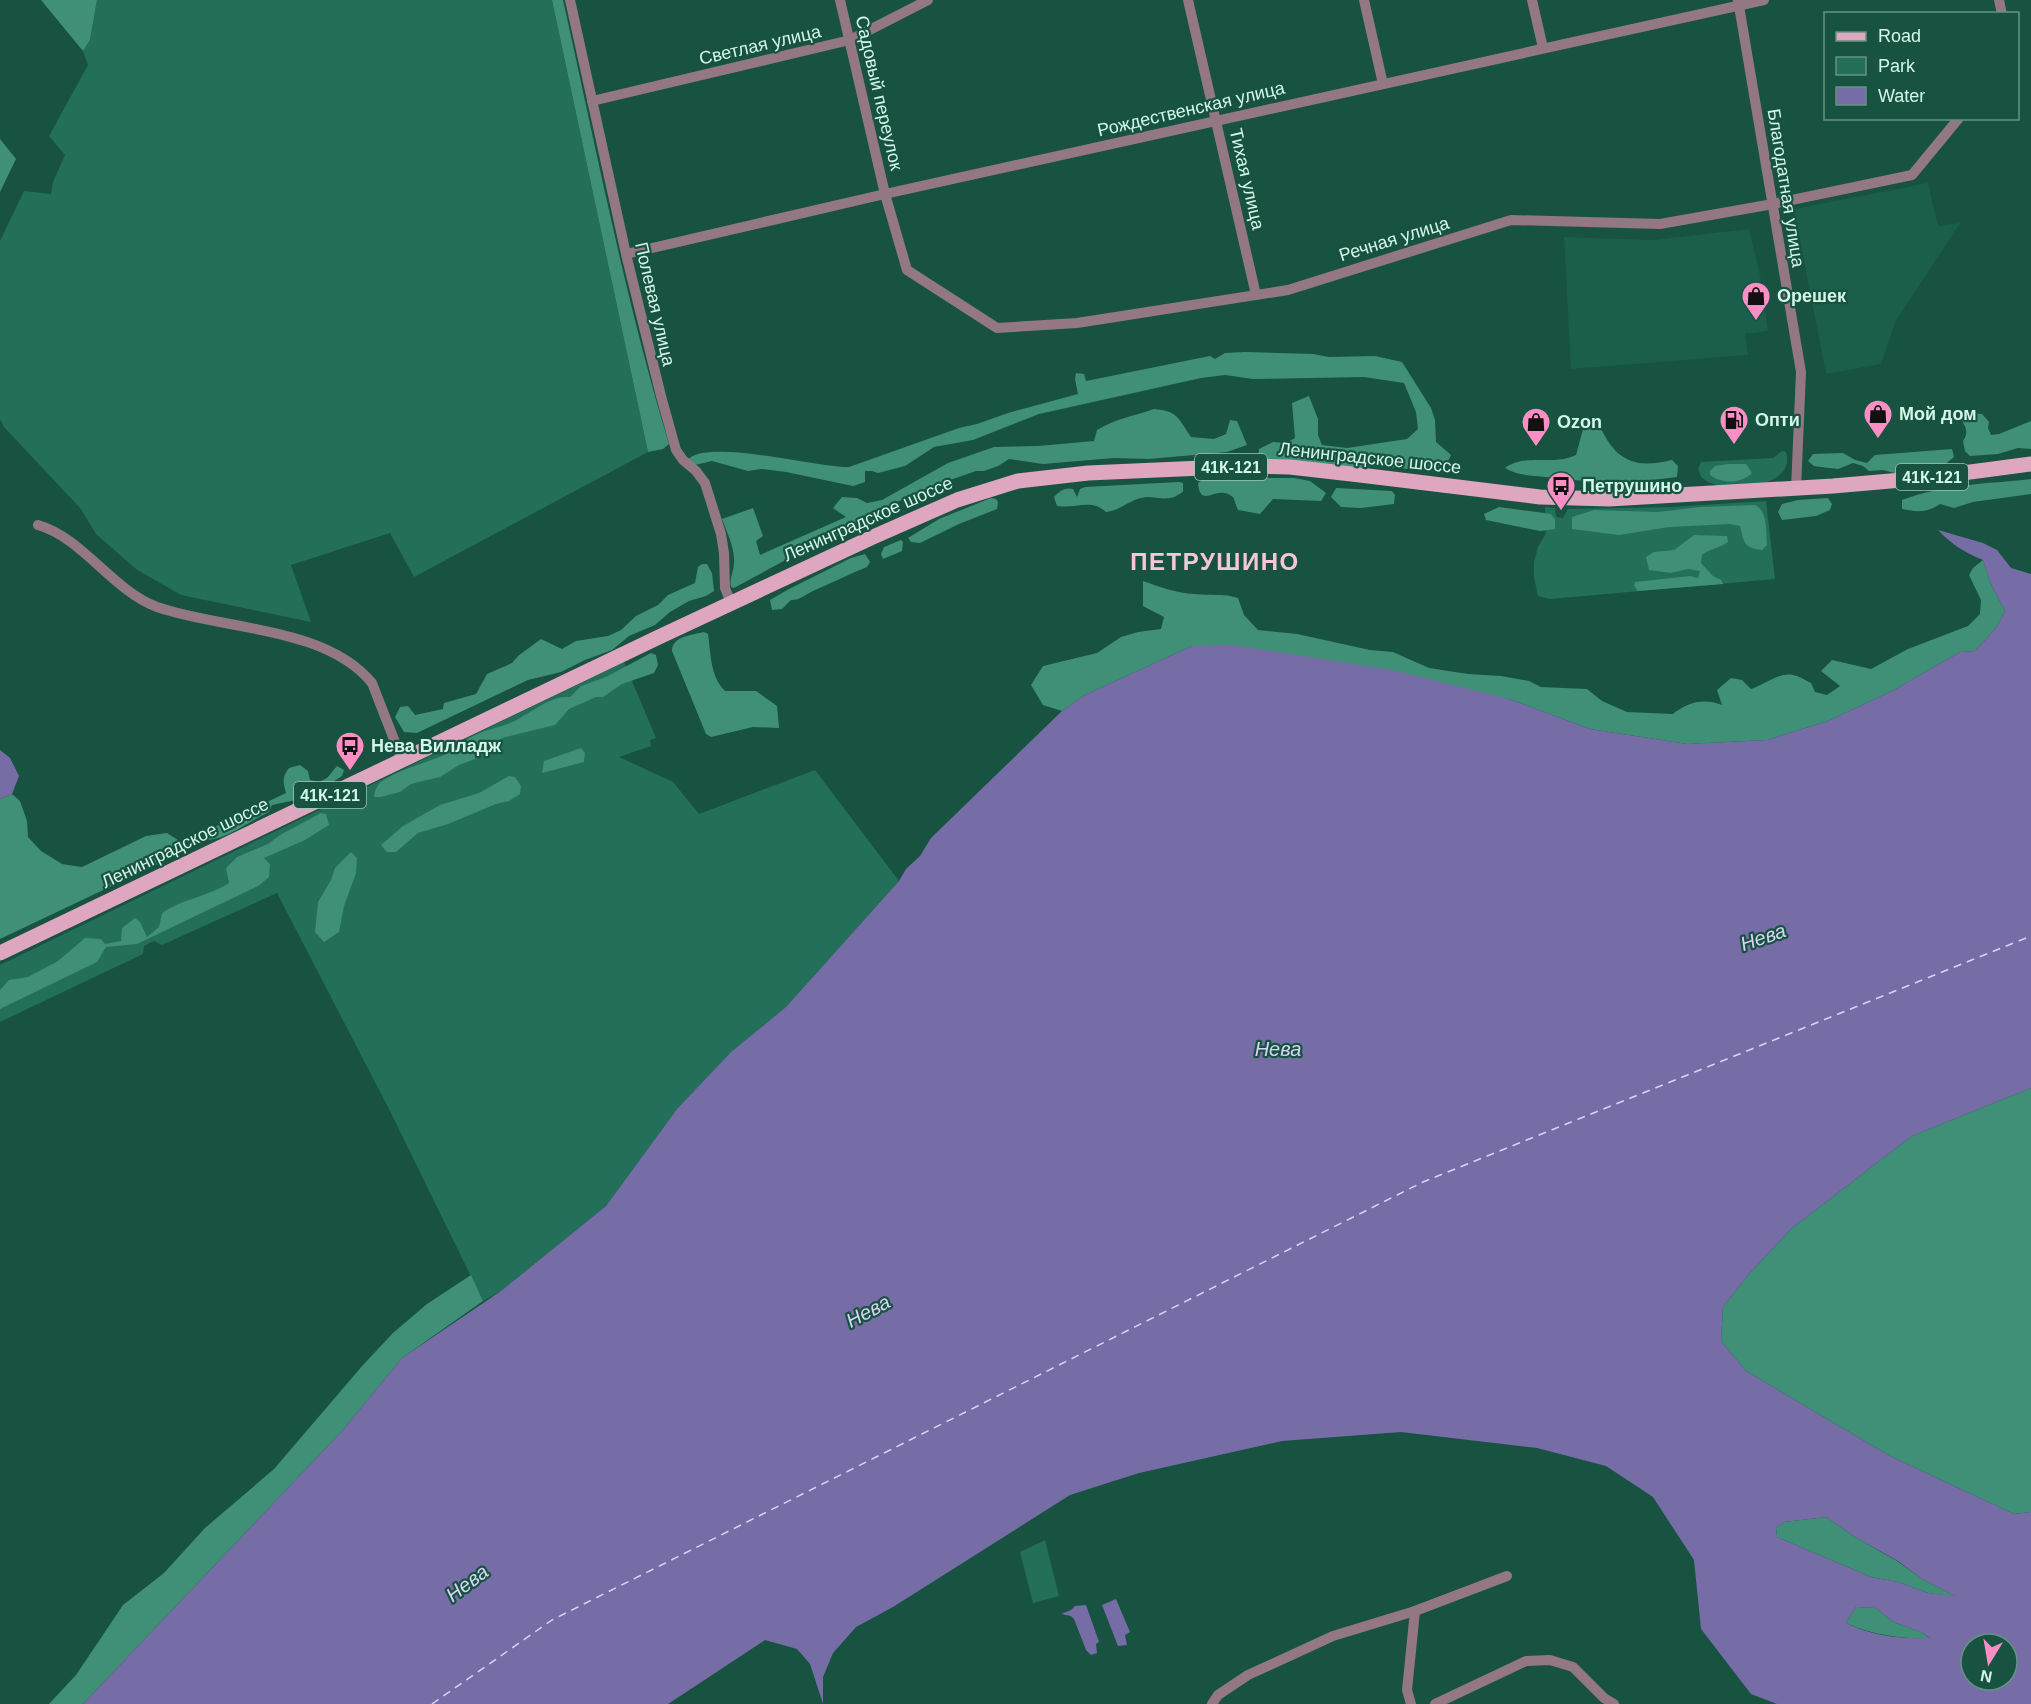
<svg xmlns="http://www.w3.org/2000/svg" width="2031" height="1704" font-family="Helvetica,sans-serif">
  <rect width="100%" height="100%" fill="#185241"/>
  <g fill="#1b5e4b">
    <path d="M1928 183 1938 226 1960 223 1896 320 1881 364 1826 374 1794 209Z"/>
    <path d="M1749 229 1760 275 1768 331 1745 334 1748 355 1571 369 1564 237 1654 240Z"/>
  </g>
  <g fill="#236f59">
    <path d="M97 0H552L648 452 414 577 390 533 291 565 311 622 181 595 136 569 96 534 81 509 4 427 0 419V241L24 191 51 194 53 182 65 155 49 136 88 65 83 51 90 40Z"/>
    <path d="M1782 451 1786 452C1797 489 1725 494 1705 480 1701 478 1700 473 1698 469L1701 462 1773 458Z"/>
    <path d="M1766 501 1775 579 1550 599 1538 596 1534 577V562L1538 547 1546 533 1545 507 1555 508 1556 517 1563 518 1568 509 1671 507Z"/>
    <path d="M624 662 656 738 650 740 651 746 619 757 673 782 699 814 815 770 899 881 786 1007 731 1052 677 1109 606 1206 501 1291 483 1301 391 1113 277 893 162 945 154 941 144 946 143 954 0 1022V965Z"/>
    <path d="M1045 1540 1059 1596 1033 1603 1020 1552Z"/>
  </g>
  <g fill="#3f9077">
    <path d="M41 0H97L90 40 83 51Z"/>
    <path d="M552 0H563C596 148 625 299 669 444L663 449 648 452Z"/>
    <path d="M0 139 16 159 0 192Z"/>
    <path d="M1245 352 1313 354 1329 357 1375 356 1402 362 1431 408 1435 420 1436 442 1451 455 1443 472 1372 466 1350 468 1258 461 1259 449 1273 442 1286 443 1295 438 1292 403 1309 396 1318 419V435L1322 445 1347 448 1407 439 1418 429 1416 412 1404 383 1364 377 1253 379 1225 375 1201 378 1039 414 973 440 934 447 905 466 878 473 872 471H865V482L853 486 786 472 761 469 748 471 712 461 695 465 687 461C703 437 819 468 849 467L959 428 977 424 1008 413 1078 394 1075 379 1076 373 1084 374 1086 381 1210 356 1215 359 1225 353Z"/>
    <path d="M1154 409C1178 411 1178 418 1191 437L1214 439 1226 434 1230 420 1237 421 1247 445 1227 452 1149 459 1114 458 1043 464 1009 459 998 466 984 471H976L930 487 893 504 856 528 793 556 734 588 731 587C729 579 734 571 734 563 735 548 727 533 722 519L753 508 763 536 756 541 760 555 846 517 833 508 842 497 857 498 867 503 882 500 948 463 994 447 1038 446 1094 441 1097 430C1115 419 1134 416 1154 409Z"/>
    <path d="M1964 413 1982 414 1989 422 1988 428 1991 435 1999 434 2031 421V449L2018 448 1998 454 1970 456 1965 451 1963 441C1969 432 1966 428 1961 419Z"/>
    <path d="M1585 422H1598C1614 459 1632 470 1672 460L1678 466 1677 477C1633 483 1590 483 1546 477 1531 475 1518 476 1505 468 1525 453 1553 466 1576 455Z"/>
    <path d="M1952 449 1954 457 1943 466 1898 474 1883 470 1869 471 1863 466 1853 463 1838 469 1821 467 1814 466 1808 461 1813 454 1843 453 1855 460 1867 463 1875 455Z"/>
    <path d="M1728 464H1746L1752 473C1741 484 1722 484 1710 475V471L1715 466Z"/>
    <path d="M1225 478H1294L1310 481 1326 493 1321 501 1273 499 1260 514 1238 510 1233 497C1230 495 1227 493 1224 493 1212 491 1200 506 1198 483L1202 480Z"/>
    <path d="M2031 479V494L1973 502 1954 508 1940 504C1927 513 1917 512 1902 509V500C1944 484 1987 484 2031 479Z"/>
    <path d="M1179 482 1183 483V492C1179 494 1174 498 1170 498 1160 500 1151 495 1141 498 1128 501 1119 511 1106 512 1091 498 1076 509 1057 506L1054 497C1060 491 1064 487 1073 489L1077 497 1080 489 1085 487Z"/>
    <path d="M1336 488 1392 491 1395 495 1394 504 1361 508 1341 507 1331 497Z"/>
    <path d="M991 498 996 499 998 502 997 509 959 524 920 543 911 542 908 538 939 519Z"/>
    <path d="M1828 498 1832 504 1830 510 1816 516 1782 520 1778 512 1782 504 1798 500Z"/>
    <path d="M1755 505C1768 511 1766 532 1767 545L1762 550C1744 548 1744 543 1740 526L1730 524 1669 527 1619 535 1572 529V517L1594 510 1658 512 1700 507Z"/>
    <path d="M1499 507 1551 514 1555 520V529L1540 531 1486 520 1484 514Z"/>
    <path d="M1694 535 1727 536 1728 542C1720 548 1711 548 1702 555L1701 563 1713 576 1721 580 1723 584 1638 591 1634 586 1635 582 1690 576 1698 578 1700 571 1688 569 1671 573 1649 570 1646 557 1654 552 1674 550Z"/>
    <path d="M901 540 903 542 902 551 883 559 881 554 884 547Z"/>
    <path d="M865 554 870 562 867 567C849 574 832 583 813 591 805 595 800 600 791 600L782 609 772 610 770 600 789 589 851 558Z"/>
    <path d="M1983 560 1991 584 2005 611 1996 628 1975 651 1960 652 1894 690 1828 721 1767 740 1687 744 1590 729 1509 699 1192 646 1085 695 1062 711 1043 705 1031 685 1043 666 1097 653 1121 637 1138 632 1161 629 1164 617 1143 606V581C1160 587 1176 593 1195 594 1210 596 1223 593 1238 598L1244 615 1258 630 1297 634 1370 650 1393 652 1429 668 1468 674 1501 676 1529 681 1541 687 1587 689 1602 701 1627 712 1673 714C1688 702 1704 698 1722 705L1717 690 1731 678 1742 680 1751 689C1764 685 1779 672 1793 675 1799 676 1805 680 1811 683L1815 692 1827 695 1840 686 1821 671 1832 660 1871 669 1908 649 1968 626 1980 614 1981 600 1969 575 1973 568Z"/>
    <path d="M702 564H707L712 573 714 591 706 596 689 601 670 612 655 625 629 636 612 650 585 660 561 672 528 680 417 733 404 732 395 717 400 707 408 706 415 715 443 709 444 703 476 694 487 674 512 663 518 656 541 639 562 649 576 641 608 636 621 630 636 616 658 605 668 595 695 583 698 567Z"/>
    <path d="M704 632 708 634C711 654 710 676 725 691H756L777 706 779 728 753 727 711 737 706 734 672 651C672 636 692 635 704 632Z"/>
    <path d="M651 653 656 655 658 665 654 673 622 684 603 697H596L569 709 555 725 502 738 480 757 459 765 440 777 411 784 400 792 381 797H374C375 790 377 785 382 781 400 769 423 764 442 756 455 750 465 739 477 734 491 728 507 726 520 718 534 710 554 695 570 697L581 686 606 677Z"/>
    <path d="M581 748 585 753 584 762 542 773 544 761Z"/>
    <path d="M300 765 308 771 310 780 319 782 327 778 337 766 344 770 342 776 310 797 272 805 269 812C249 821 230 838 208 840L209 829 234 819 243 813 263 808 267 802 286 793C283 782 282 777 289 768Z"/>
    <path d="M509 776 515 777 521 786 520 794 509 801 496 804 448 824 418 833 396 852H387L381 845 403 826 440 805 479 793Z"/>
    <path d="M12 794 20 801 27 821 28 837 41 851 62 864 82 867 146 836 167 833 178 840 177 855 0 939V799Z"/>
    <path d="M321 813 326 814 329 825 305 840 264 858 270 864 269 877 258 886 137 944 106 947 97 962 0 1009V990L9 980 28 977 58 961 85 938 101 939 105 944 121 941 122 928 135 918 140 922 147 937 159 927 162 913C182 899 209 896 229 883L226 868 237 857 268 844 280 835Z"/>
    <path d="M351 852 357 858 356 873 344 906 339 932 324 942 315 932 318 902 331 880 335 868Z"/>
    <path d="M2031 1088V1512L2014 1514 1890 1456 1746 1371 1721 1341 1723 1307 1749 1274 1792 1228 1912 1136Z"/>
    <path d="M471 1275 483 1301 402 1358 343 1430 83 1704H49L76 1675 123 1605 164 1573 205 1528 274 1469 363 1365 393 1333 427 1304Z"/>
    <path d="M1826 1517 1855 1537 1897 1561 1922 1579 1957 1597 1928 1593 1898 1582 1871 1577 1777 1537 1776 1528 1784 1522Z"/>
    <path d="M1856 1607 1876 1608 1893 1622 1921 1632 1931 1639C1901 1638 1874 1636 1846 1623Z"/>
  </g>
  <g fill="#766da7" fill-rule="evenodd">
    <path d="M1938 530 1983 543 1997 550 2011 568 2031 574V1088L1912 1136 1792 1228 1749 1274 1723 1307 1721 1341 1746 1371 1890 1456 2014 1514 2031 1512V1704H1777L1751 1694 1701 1629 1694 1560 1653 1497 1606 1466 1537 1448 1401 1432 1282 1441 1139 1473 1070 1495 893 1607 856 1627 833 1653 823 1677V1704L810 1664 797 1649 765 1640 668 1704H83L343 1430 402 1358 501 1291 606 1206 677 1109 731 1052 786 1007 899 881 906 869 920 856 931 838 1062 711 1085 695 1192 646 1233 645 1392 670 1509 699 1590 729 1687 744 1767 740 1828 721 1894 690 1960 652 1975 651 1996 628 2005 611 1991 584 1983 560C1965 553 1951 544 1938 530ZM1826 1517 1855 1537 1898 1561 1922 1579 1955 1596 1928 1593 1898 1582 1871 1577 1777 1537 1776 1528 1784 1522ZM1856 1607 1876 1608 1893 1622 1921 1632 1930 1638C1901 1639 1872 1636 1846 1623ZM1971 1644H2007V1680H1971Z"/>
    <path d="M0 750 10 758 19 776 12 794 0 799Z"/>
    <path d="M1116 1599 1130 1632 1125 1635 1127 1645 1118 1646 1102 1605Z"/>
    <path d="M1086 1605 1099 1642 1096 1644 1097 1653 1091 1655 1086 1650 1074 1619 1071 1616 1061 1614 1071 1610 1075 1606Z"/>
  </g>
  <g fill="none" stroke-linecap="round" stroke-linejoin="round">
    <path stroke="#d7d4f6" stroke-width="1.5" stroke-dasharray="8 6" stroke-linecap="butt" d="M432 1704 552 1620 1423 1182 2031 936"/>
    <g stroke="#947784" stroke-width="10">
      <path d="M570 0 626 254 661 396 676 450 683 460 696 471 705 483 721 534 724 553 725 588 731 603"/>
      <path d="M840 0 885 194 907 270 997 328 1077 323 1288 290 1511 220 1660 224 1773 204 1912 175 1959 118"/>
      <path d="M1188 0 1256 295"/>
      <path d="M1364 0 1383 84"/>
      <path d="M1532 0 1543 48"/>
      <path d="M1738 0 1801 372 1796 489"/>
      <path d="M1999 0 2002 14"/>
      <path d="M592 101 850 40 928 0"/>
      <path d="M626 254 885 194 1764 0"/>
      <path d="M38 525C83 538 112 590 157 607 223 630 326 626 372 683L402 760"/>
      <path d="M1212 1704 1218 1695 1248 1675 1333 1636 1415 1611 1507 1576"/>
      <path d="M1411 1704 1407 1690 1415 1611"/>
      <path d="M1435 1704 1526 1661 1550 1660 1573 1667 1604 1698 1614 1704"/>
    </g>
    <path stroke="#dfa6c0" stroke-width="15" d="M0 953 661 636 873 537 957 500 1018 481 1088 473 1248 466 1290 467 1360 475 1540 497 1609 499 1833 486 1925 478 2031 464"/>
  </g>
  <defs>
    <g id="shop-pin" transform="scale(1.5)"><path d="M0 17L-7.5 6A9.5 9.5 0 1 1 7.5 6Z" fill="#fb8fc4" stroke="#185241"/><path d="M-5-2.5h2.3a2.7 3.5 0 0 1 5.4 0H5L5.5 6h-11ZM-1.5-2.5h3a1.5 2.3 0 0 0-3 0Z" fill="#111"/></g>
    <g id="fuel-pin" transform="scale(1.5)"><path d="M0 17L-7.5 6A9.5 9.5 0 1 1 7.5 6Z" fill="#fb8fc4" stroke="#185241"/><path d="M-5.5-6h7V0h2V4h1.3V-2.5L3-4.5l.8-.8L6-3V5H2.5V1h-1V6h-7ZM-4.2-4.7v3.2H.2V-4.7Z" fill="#111"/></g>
    <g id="bus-pin" transform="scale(1.5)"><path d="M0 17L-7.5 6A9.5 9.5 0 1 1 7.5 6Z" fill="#fb8fc4" stroke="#185241"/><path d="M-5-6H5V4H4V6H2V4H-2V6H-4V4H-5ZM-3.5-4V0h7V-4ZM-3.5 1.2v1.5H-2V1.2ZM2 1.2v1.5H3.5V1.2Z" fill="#111"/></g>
  </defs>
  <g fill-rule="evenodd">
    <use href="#shop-pin" x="1756" y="296"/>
    <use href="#shop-pin" x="1878" y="414"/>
    <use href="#fuel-pin" x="1734" y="420"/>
    <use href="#shop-pin" x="1536" y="422"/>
    <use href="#bus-pin" x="1561" y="486"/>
    <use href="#bus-pin" x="350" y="746"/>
  </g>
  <g text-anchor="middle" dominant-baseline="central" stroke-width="4.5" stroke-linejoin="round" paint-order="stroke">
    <g fill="#185241" stroke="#9bc6b7" stroke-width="1.5">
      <rect x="1195" y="454" width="72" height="26" rx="4.5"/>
      <rect x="1896" y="464" width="72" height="26" rx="4.5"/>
      <rect x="294" y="782" width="72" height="26" rx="4.5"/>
    </g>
    <g font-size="16" font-weight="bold" fill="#d3f7e9">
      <text x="1231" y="467">41К-121</text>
      <text x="1932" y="477">41К-121</text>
      <text x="330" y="795">41К-121</text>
    </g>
    <g font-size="18" fill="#d3f7e9" stroke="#185241">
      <text transform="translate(760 45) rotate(-13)">Светлая улица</text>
      <text transform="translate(879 93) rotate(77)">Садовый переулок</text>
      <text transform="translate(1191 109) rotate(-13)">Рождественская улица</text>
      <text transform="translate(1247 179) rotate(77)">Тихая улица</text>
      <text transform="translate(1786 188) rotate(81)">Благодатная улица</text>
      <text transform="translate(1394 239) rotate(-17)">Речная улица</text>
      <text transform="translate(655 304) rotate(77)">Полевая улица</text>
      <text transform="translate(1370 458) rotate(6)">Ленинградское шоссе</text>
      <text transform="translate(868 519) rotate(-24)">Ленинградское шоссе</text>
      <text transform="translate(185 843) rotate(-26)">Ленинградское шоссе</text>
    </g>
    <g font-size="18" font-weight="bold" fill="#d3f7e9" stroke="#185241" text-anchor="start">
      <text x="1777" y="296">Орешек</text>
      <text x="1899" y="414">Мой дом</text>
      <text x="1755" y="420">Опти</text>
      <text x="1557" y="422">Ozon</text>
      <text x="1582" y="486">Петрушино</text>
      <text x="371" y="746">Нева Вилладж</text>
    </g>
    <g font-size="20" font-style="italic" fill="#d7d4f6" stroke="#185241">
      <text transform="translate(1763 937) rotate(-19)">Нева</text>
      <text x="1278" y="1049">Нева</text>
      <text transform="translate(868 1311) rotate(-28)">Нева</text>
      <text transform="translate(467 1583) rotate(-37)">Нева</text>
    </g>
    <g font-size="24" font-weight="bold" letter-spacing="1.5" fill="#f6c7dc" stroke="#185241">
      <text x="1215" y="561">ПЕТРУШИНО</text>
    </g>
  </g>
  <rect x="1824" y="12" width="195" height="108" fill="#185241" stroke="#639484" stroke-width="1.5"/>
  <rect x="1836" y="32" width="30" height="9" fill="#dfa6c0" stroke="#639484" stroke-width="1.5"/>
  <text x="1878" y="42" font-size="18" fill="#d3f7e9">Road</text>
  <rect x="1836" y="57" width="30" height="18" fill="#236f59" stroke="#639484" stroke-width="1.5"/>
  <text x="1878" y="72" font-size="18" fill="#d3f7e9">Park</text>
  <rect x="1836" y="87" width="30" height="18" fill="#766da7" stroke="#639484" stroke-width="1.5"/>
  <text x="1878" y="102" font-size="18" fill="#d3f7e9">Water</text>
  <g transform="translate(1989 1662) rotate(191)"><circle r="28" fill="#185241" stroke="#639484" stroke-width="1.5"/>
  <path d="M0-4.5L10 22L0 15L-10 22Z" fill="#fb8fc4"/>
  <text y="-9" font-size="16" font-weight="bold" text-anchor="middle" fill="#d3f7e9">N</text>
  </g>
</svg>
